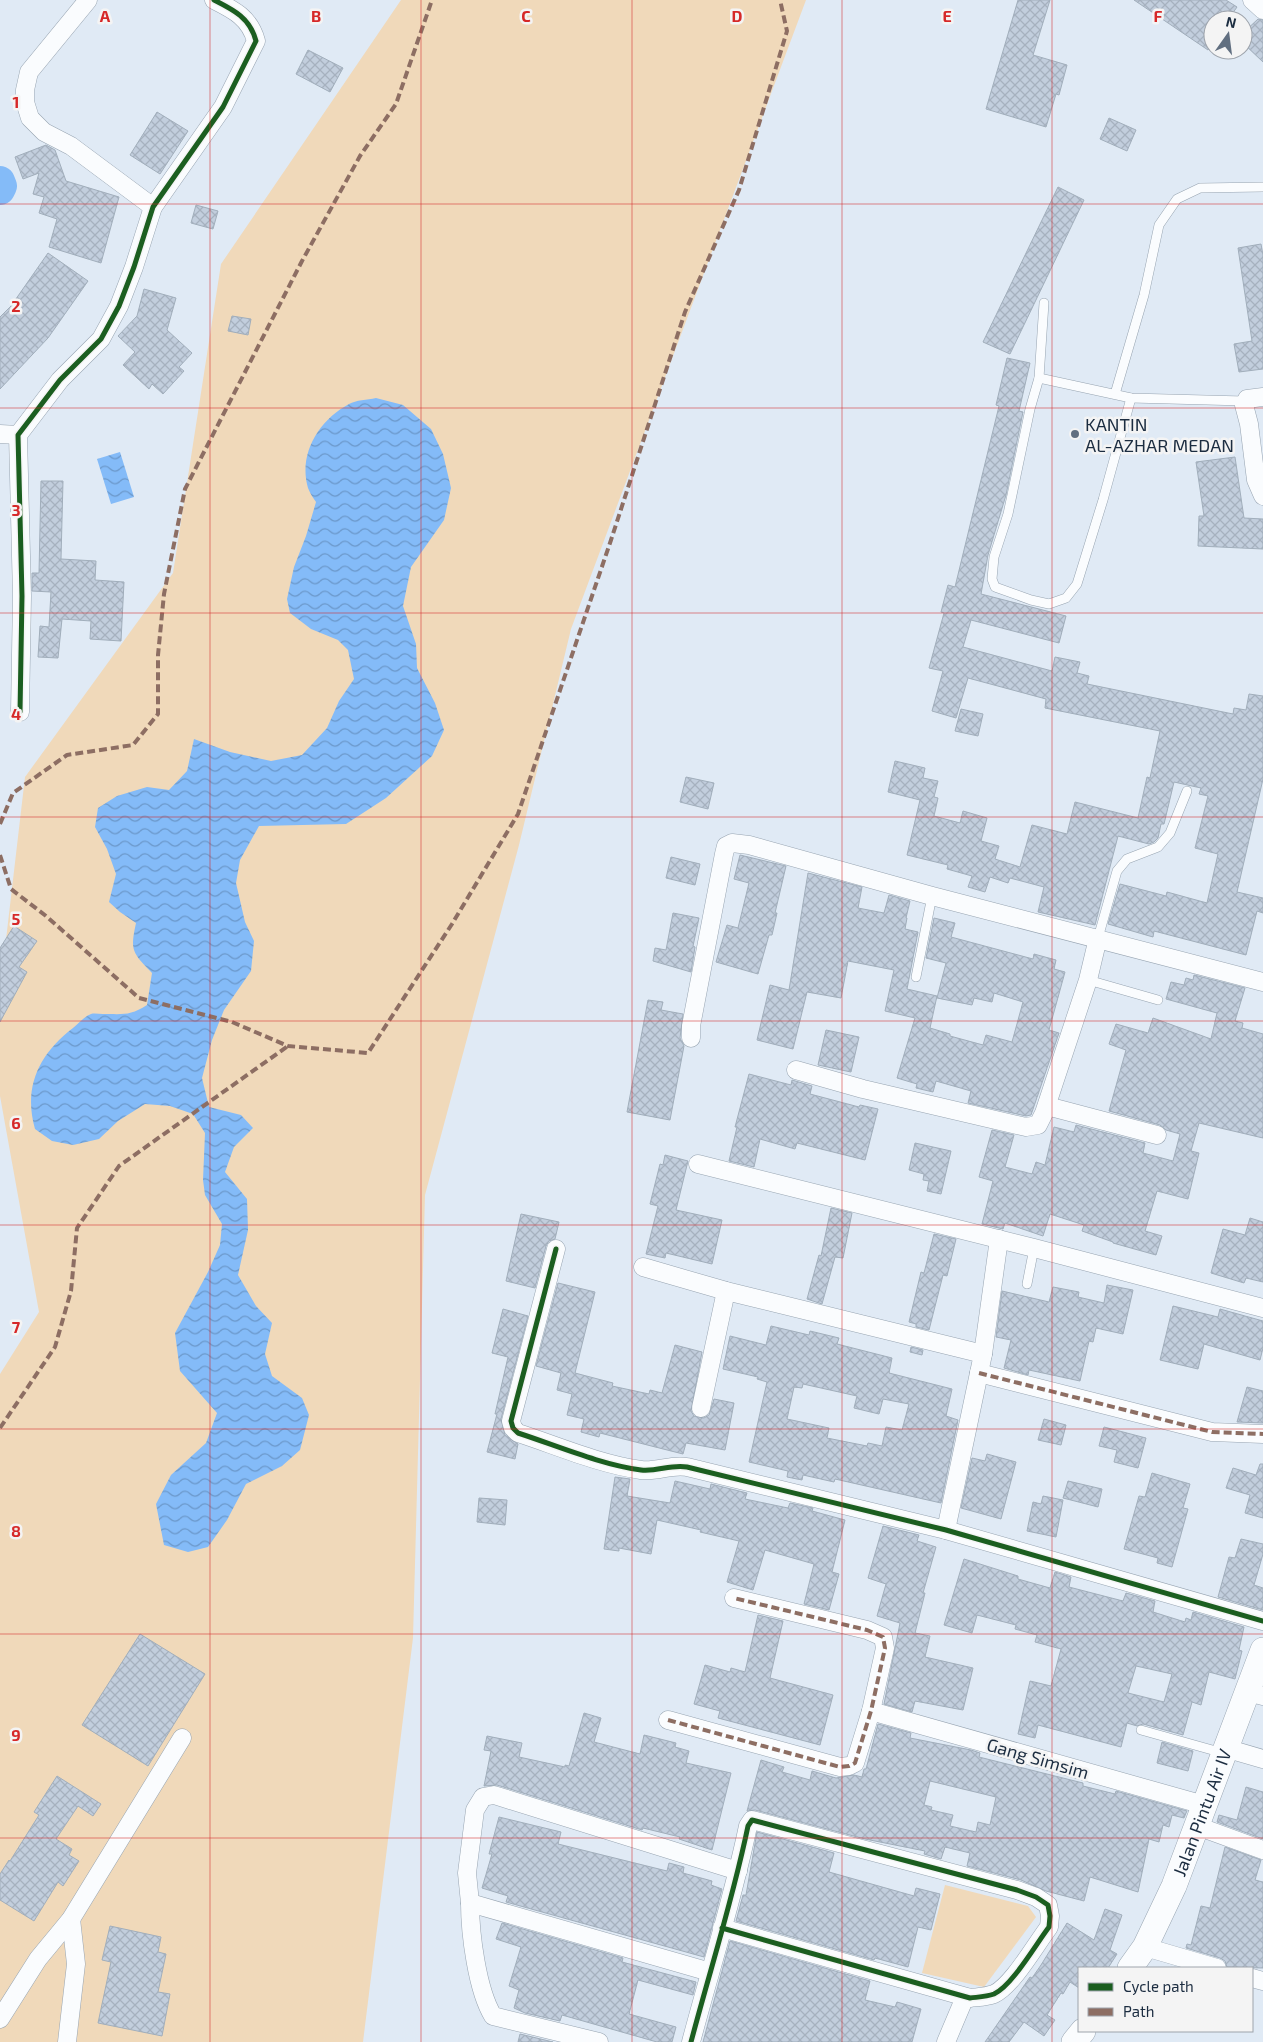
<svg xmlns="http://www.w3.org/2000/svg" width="1263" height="2042" font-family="'Exo 2',sans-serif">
  <defs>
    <pattern id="water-waves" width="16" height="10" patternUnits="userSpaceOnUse" patternTransform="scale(1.25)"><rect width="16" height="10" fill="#84bbf8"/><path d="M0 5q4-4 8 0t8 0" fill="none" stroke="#6b98ca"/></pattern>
    <pattern id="building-cross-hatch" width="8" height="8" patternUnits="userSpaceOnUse" patternTransform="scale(1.25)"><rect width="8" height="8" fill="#c2cedd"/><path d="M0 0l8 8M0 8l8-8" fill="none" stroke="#a6b1bf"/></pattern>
  </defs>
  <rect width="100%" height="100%" fill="#e0eaf5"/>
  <g fill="#f0d9ba">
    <path d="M401 0H806L571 629 519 845 425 1195 413 1638 363 2042H0V1374L39 1312 0 1096V991L25 777 173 573 221 264Z"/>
    <path d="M945 1885 1028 1906 1036 1917 984 1987 922 1973Z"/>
  </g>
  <g fill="url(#water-waves)">
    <path d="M376 398 403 405 431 429 443 454 451 488 444 520 411 567 403 606 416 644 417 668 435 703 444 730 432 756 386 798 346 824 259 826 240 860 236 883 245 922 254 941 251 971 224 1010 212 1040 202 1078 209 1107 241 1115 253 1128 234 1147 225 1172 247 1199 248 1230 238 1275 256 1306 272 1323 265 1354 272 1376 302 1398 309 1415 300 1450 282 1466 246 1484 227 1520 208 1547 188 1552 164 1545 156 1504 171 1475 206 1443 217 1413 180 1371 175 1333 208 1272 220 1245 222 1224 205 1195 203 1180 205 1133 193 1114 170 1106 145 1104 118 1121 99 1139 73 1145 52 1141 35 1129C23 1087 39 1054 73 1028 78 1024 85 1016 91 1014 94 1013 99 1014 103 1014 123 1014 130 1016 147 1005L152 973C132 952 130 951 136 923L120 912 109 902 116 874 107 849 95 827 98 808 117 796 147 787 169 790 187 771 194 739 230 752 271 761 302 755 327 728 339 701 354 679 348 650 338 640 311 629 290 613 287 599 294 567 306 536 316 502C313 498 310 493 308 488 298 454 319 420 349 404 356 400 367 400 376 398Z"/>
    <path d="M120 452 134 497 111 504 97 459Z"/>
  </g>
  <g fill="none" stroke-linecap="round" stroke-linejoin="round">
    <path stroke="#84bbf8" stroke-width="30" d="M0 181 2 186 0 190"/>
  </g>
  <g fill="url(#building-cross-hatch)" stroke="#a1aebb" fill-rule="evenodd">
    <path d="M1018 0H1050L1033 55 1067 65 1059 95 1056 94 1046 127 986 109Z"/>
    <path d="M1134 0H1226L1237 7 1228 20H1213V42L1208 50Z"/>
    <path d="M1258 19 1263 20V62L1243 43V33Z"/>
    <path d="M308 50 343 68 330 92 296 74Z"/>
    <path d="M157 112 188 131 160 174 130 155Z"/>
    <path d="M1109 118 1136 130 1127 151 1100 139Z"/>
    <path d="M46 145 55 150 66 181 119 197 101 263 49 247 57 219 39 213 44 197 33 194 39 173 23 179 15 157Z"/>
    <path d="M1058 187 1084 200 1010 354 983 342Z"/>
    <path d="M196 205 218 211 213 229 191 223Z"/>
    <path d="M1261 244 1263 255V369L1239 372 1234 344 1252 341 1238 248Z"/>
    <path d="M48 253 88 281 48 338 0 389V317L11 306Z"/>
    <path d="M144 289 176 298 167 330 192 353 179 367 184 371 163 394 152 384 149 389 123 365 135 352 118 336 137 316Z"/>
    <path d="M232 316 251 319 248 335 228 331Z"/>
    <path d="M1007 358 1030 363 1019 411 1023 412 1006 495 988 555 981 594 1066 616 1059 643 971 620 963 647 1052 671 1055 657 1080 662 1077 673 1089 676 1087 684 1233 714 1234 708 1246 710 1249 694 1263 696V779L1237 892 1263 898V913L1257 911 1246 955 1154 931 1153 937 1108 924 1120 884 1166 896 1167 892 1207 903 1218 854 1195 848 1208 796 1199 794 1201 788 1174 782 1164 824H1161L1158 838 1154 842 1149 844 1118 836 1095 925 1038 912 1044 887 1010 878 1008 883 990 877 985 892 968 887 972 876 947 869 948 865 907 855 920 800 888 792 895 761 925 768 923 778 938 781 934 797 938 798 934 816 960 823 963 811 987 818 981 841 999 846 995 859 1020 867 1032 825 1067 834 1075 802 1138 818 1147 777 1150 778 1160 731 1045 708 1046 699 968 678 956 718 932 711 943 671 929 668 944 613 941 612 948 585 955 587 999 406 996 405Z"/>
    <path d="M1235 457 1244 518 1263 519V549L1198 546 1199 516H1204L1196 462Z"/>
    <path d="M41 481H63L61 559 96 561 95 580 124 582 121 641 90 639 91 621 62 619 58 658 38 657 40 626 49 627 51 592 32 591V573H39Z"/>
    <path d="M961 709 983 714 978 736 955 731Z"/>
    <path d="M686 777 714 783 708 809 680 802Z"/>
    <path d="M740 855 786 866 775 913H777L772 935H769L758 974 716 962 727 925 738 928 749 883 734 879Z"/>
    <path d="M671 857 700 864 695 885 666 878Z"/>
    <path d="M808 873 862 887 858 908 884 913 889 895 910 901 906 918H907L905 929 918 932 907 989 937 996 930 1028 950 1034V1036L983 1045 986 1035 1012 1042 1023 1002 994 993 992 1002 974 998 972 1005 937 998 946 963 926 958 934 918 955 923 951 937 1033 959 1034 954 1056 960 1054 969 1065 972 1049 1030 1059 1033 1031 1115 1026 1116 968 1103 971 1091 936 1081 933 1092 916 1088 917 1084 897 1078 915 1018 885 1011 894 970 848 961 841 998 807 992 793 1049 757 1040 770 985 789 990Z"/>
    <path d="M673 913 699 918 693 946 695 947 691 972 653 961 655 948 666 950Z"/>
    <path d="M14 926 37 941 19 967 27 972 0 1022V948Z"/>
    <path d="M1194 975 1245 988 1235 1021 1243 1023 1242 1028 1263 1034V1138L1199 1123 1191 1151 1199 1153 1188 1199 1157 1191 1145 1231 1162 1236 1156 1255 1113 1243V1242L1082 1231 1084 1225 1050 1214 1043 1236 1005 1223 1003 1229 982 1224 993 1181 979 1177 992 1130 1014 1135 1005 1167 1032 1174 1036 1162 1045 1165 1054 1127 1074 1132 1076 1125 1145 1143 1143 1153 1173 1161 1180 1134 1166 1130 1160 1125 1109 1111 1126 1050 1109 1044 1116 1024 1148 1033 1153 1018 1211 1039 1217 1013 1166 999 1171 982 1184 985 1186 978 1193 980Z"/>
    <path d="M648 1000 663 1002 661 1010 683 1014 680 1038 684 1046 670 1120 627 1112Z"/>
    <path d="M826 1030 859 1037 851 1072 818 1065Z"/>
    <path d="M749 1074 791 1085 792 1080 812 1086 810 1094 859 1107 860 1105 878 1109 865 1160 797 1143 795 1149 760 1139 754 1167 729 1161 737 1127H735Z"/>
    <path d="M915 1143 951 1151 941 1194 927 1191 929 1181 923 1180 924 1174 909 1170Z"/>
    <path d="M665 1155 688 1161 676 1210 722 1220 712 1264 666 1253 665 1258 646 1254 658 1206 650 1204 660 1164 663 1165Z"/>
    <path d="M831 1208 852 1213 843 1258 835 1257 822 1304 807 1299 819 1255 821 1256Z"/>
    <path d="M521 1214 559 1222 555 1239 549 1241 546 1246 535 1288 506 1281Z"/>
    <path d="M1250 1218 1263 1222V1282L1246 1278 1244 1283 1211 1273 1223 1229 1245 1235Z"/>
    <path d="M934 1234 956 1239 947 1276 943 1275 929 1330 916 1327V1324L909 1322 921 1272 924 1273Z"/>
    <path d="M558 1283 595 1292 575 1373 613 1383 612 1386 649 1394 650 1390 662 1393 675 1345 702 1352 691 1411 694 1416 704 1418 709 1415 714 1399 734 1403 725 1450 686 1443 683 1454 600 1433 599 1437 581 1432 584 1419 567 1415 572 1394 557 1390 561 1373 536 1366Z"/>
    <path d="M1107 1285 1133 1290 1123 1334 1096 1328 1093 1342 1089 1341 1080 1381 1029 1370 1028 1375 1004 1368 1011 1340 996 1337 1002 1291 1049 1302 1053 1287 1079 1292 1078 1297 1104 1303Z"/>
    <path d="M1173 1306 1218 1317 1220 1309 1263 1321V1348L1260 1360 1204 1344 1198 1369 1160 1360Z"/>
    <path d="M503 1309 528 1316 501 1419 505 1435 518 1444 515 1459 487 1452 497 1414H495L508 1357 492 1353Z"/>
    <path d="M771 1326 809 1335 810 1331 839 1338 837 1344 892 1358 889 1373 952 1389 946 1416 958 1420 941 1503 835 1479 834 1482 803 1475 802 1480 787 1477 788 1471 749 1462 767 1382 757 1379 758 1377 723 1369 730 1336 766 1345ZM803 1384 857 1396 854 1408 879 1414 883 1399 909 1404 902 1430 886 1427 882 1446 868 1443 867 1446 827 1438 829 1428 787 1419 794 1387 802 1388Z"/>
    <path d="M911 1347 923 1350 922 1355 910 1352Z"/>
    <path d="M1247 1387 1263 1391V1423L1237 1422Z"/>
    <path d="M1044 1419 1066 1425 1061 1445 1038 1440Z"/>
    <path d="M1104 1427 1146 1438 1138 1468 1114 1462 1117 1450 1099 1446Z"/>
    <path d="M987 1454 1016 1462 1001 1519 961 1508 972 1458 985 1461Z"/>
    <path d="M1260 1464H1263V1518L1245 1513 1250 1495 1226 1488 1233 1468 1256 1475Z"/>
    <path d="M1152 1473 1190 1484 1183 1508 1188 1509 1172 1567 1157 1563 1158 1558 1124 1549 1139 1496 1145 1497Z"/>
    <path d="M615 1477 630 1479 627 1496 670 1503 675 1481 710 1489 711 1484 747 1493 745 1499 788 1508 790 1503 813 1508 812 1511 845 1520 832 1572 839 1574 829 1610 804 1604 814 1564 765 1550 753 1590 727 1582 739 1541 700 1532 701 1530 657 1520 651 1554 619 1548V1551L604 1549Z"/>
    <path d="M1068 1481 1102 1489 1098 1507 1063 1498Z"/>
    <path d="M1043 1496 1063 1500 1056 1537 1027 1531 1033 1502 1041 1504Z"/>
    <path d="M479 1498 507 1500 505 1525 477 1522Z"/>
    <path d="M883 1526 919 1535 917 1541 936 1547 923 1593H925L915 1633 930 1636 925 1657 973 1668 963 1710 915 1701 912 1712 884 1704 900 1623 877 1616 886 1584 868 1578Z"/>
    <path d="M1241 1539 1263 1544V1554L1254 1585 1263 1588V1610L1218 1597 1229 1557 1235 1558Z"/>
    <path d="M964 1559 1018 1576V1579L1050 1588 1055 1572 1071 1577 1069 1587 1123 1601 1126 1593 1155 1601 1153 1612 1185 1622 1186 1618 1191 1620 1193 1612 1244 1627 1239 1650 1242 1651 1235 1679 1209 1672 1201 1705 1192 1702 1183 1735 1143 1724 1137 1726 1127 1723 1121 1747 1038 1725 1035 1738 1018 1734 1030 1681 1051 1686 1061 1649 1035 1642 1037 1635 1015 1629 1016 1625 977 1615 972 1633 944 1625ZM1136 1666 1172 1674 1164 1702 1128 1693Z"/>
    <path d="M758 1615 783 1621 770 1678 833 1695 820 1745 718 1718 720 1711 694 1704 705 1665 730 1672 731 1668 745 1672Z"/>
    <path d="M140 1634 205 1674 148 1766 82 1725Z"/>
    <path d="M584 1713 601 1718 594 1742 640 1754 644 1735 676 1743 675 1747 689 1751 686 1763 731 1773 712 1850 679 1839 680 1837 643 1828 642 1830 497 1785 484 1786 491 1751 484 1750 487 1736 522 1743 519 1757 565 1767V1765L569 1766Z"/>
    <path d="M878 1724 911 1733 910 1738 971 1750 980 1753 979 1757 1083 1783V1786L1115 1794 1116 1791 1187 1811 1186 1813 1184 1818 1172 1815 1169 1827 1163 1825 1159 1842 1149 1839 1138 1892 1090 1877 1084 1901 1046 1891 1021 1880 967 1866 970 1853 945 1847 941 1859 924 1854 925 1851 865 1839 755 1810 747 1811 761 1760 784 1767 782 1772 810 1780 812 1771 836 1778 854 1775 862 1777 864 1769H866ZM930 1781 996 1797 990 1825 978 1822 976 1832 950 1826 953 1815 931 1810 932 1807 924 1805Z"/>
    <path d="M1162 1742 1193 1751 1188 1771 1157 1763Z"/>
    <path d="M57 1776 101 1804 93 1816 78 1806 56 1839 72 1849 69 1855 79 1861 63 1886 58 1882 34 1921 0 1900V1874L9 1860 10 1861 39 1815 34 1812Z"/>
    <path d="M1246 1787 1263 1792V1839L1217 1822 1219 1815 1237 1820Z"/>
    <path d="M499 1817 561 1832 558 1844 667 1871 669 1863 684 1867 683 1873 712 1881 711 1885 722 1889 704 1957 506 1902 508 1896 482 1888 492 1854H489Z"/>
    <path d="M757 1832 834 1853 829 1872 914 1896 916 1888 940 1894 931 1930 918 1927 908 1967 875 1958 874 1960 736 1921 743 1895H746Z"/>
    <path d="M1225 1847 1261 1860 1255 1880 1263 1882V1968L1227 1967 1225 1961 1220 1958 1186 1948 1187 1944 1191 1945 1201 1906 1210 1908Z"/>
    <path d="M1105 1909 1122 1915 1110 1950 1117 1954 1108 1968H1079V1988L1070 1982 1063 1994 1061 1993 1047 2015 1055 2020 1044 2036 1024 2022 1009 2042H985L1030 1977 1032 1978 1041 1965 1067 1923 1094 1940Z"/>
    <path d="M502 1923 623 1958 622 1962 696 1982 693 1995 638 1980 629 2014 676 2027 672 2042H657L562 2015 560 2021 525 2013 514 2008 519 1990 509 1986 521 1947 496 1939Z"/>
    <path d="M110 1926 161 1937 158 1952 166 1954 158 1992 170 1994 162 2036 98 2023 111 1962 102 1960Z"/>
    <path d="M730 1941 870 1981 865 2000 895 2007 897 2002 921 2009 912 2042H703Z"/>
    <path d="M520 2034 553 2042H518Z"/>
  </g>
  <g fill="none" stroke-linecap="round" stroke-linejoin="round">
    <g stroke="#97a4b1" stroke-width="10">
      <g id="service">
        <path d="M1044 303 1039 378 1030 409 1008 514 994 557 992 579 995 587 1031 600 1049 604 1066 598 1077 584 1103 500 1131 398"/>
        <path d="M1039 378 1131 398 1244 401"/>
        <path d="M1115 394 1144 295 1159 225 1177 199 1200 188 1263 187"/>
        <path d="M1098 938 1117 871 1127 859 1158 847 1170 833 1187 791"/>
        <path d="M916 977 932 896"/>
        <path d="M1088 980 1158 1000"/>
        <path d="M1027 1284 1034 1248"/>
        <path d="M1141 1730 1223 1753"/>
      </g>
    </g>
    <g stroke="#97a4b1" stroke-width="19">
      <g id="minor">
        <path d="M88 0 29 72 25 90V102L30 118 44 132 71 146 153 207"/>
        <path d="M1252 0 1263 10"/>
        <path d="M1263 397 1247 399 1244 405 1249 424 1256 480 1263 496"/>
        <path d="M0 434 18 435"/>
        <path d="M20 712 22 596 18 435 60 380 101 339 119 306 134 267 153 207 223 107 256 41C250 18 234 10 214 0"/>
        <path d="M691 1038V1026L724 854 726 846 732 843 749 845 932 896 1263 982"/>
        <path d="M796 1070 863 1089 1026 1127 1038 1125 1044 1113 1088 980 1098 938"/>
        <path d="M1047 1106 1157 1135"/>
        <path d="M698 1164 1034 1248 1263 1308"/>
        <path d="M556 1249 511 1421 513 1428 518 1433C558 1446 599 1464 641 1470 657 1472 671 1464 687 1467L946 1530 1263 1621"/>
        <path d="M643 1267 726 1291 983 1354 946 1530"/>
        <path d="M983 1354 999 1239"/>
        <path d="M979 1373 1212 1432 1263 1434"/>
        <path d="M701 1408 726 1291"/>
        <path d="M1248 1692 1263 1696"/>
        <path d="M871 1711 1204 1805"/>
        <path d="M668 1720 840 1767 849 1766 855 1763 871 1711 885 1648 883 1637 867 1630 734 1598"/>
        <path d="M1225 1748 1263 1759"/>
        <path d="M1197 1826 1263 1850"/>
        <path d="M470 1903 467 1873 475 1810 483 1797 494 1795 738 1871"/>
        <path d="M1145 1947 1217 1968"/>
        <path d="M1252 1978 1263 1981"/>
        <path d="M0 2019 38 1959 71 1919 182 1738"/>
        <path d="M67 2042 76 1964 71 1919"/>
        <path d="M599 2042 493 2016C477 1990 470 1933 470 1903L710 1972"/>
        <path d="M691 2042C710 1970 733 1899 748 1826L752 1820 1017 1890 1036 1897 1048 1905 1050 1916 1049 1927C1036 1944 1012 1986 994 1994 986 1997 978 1997 970 1998L722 1928"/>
        <path d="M946 2042 965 1997"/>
      </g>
    </g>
    <g stroke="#97a4b1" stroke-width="26">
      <g id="secondary">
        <path id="s1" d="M1130 1968 1145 1947 1174 1886 1263 1650"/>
        <path d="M1074 2042 1083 2031"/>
      </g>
    </g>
    <use href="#service" stroke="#fafcfe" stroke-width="9"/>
    <use href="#minor" stroke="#fafcfe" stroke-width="18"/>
    <use href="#secondary" stroke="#fafcfe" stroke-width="25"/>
    <g stroke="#8d6e63" stroke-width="4" stroke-dasharray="8 4" stroke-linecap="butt">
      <path d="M0 824 13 793 67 755 133 745 158 714V655L164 594 185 489 302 261 360 156 396 104 432 0"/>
      <path d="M0 855 11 889 46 916 139 998 232 1022 288 1046 368 1053 452 924 518 814 611 540 685 312 739 190 787 31 780 0"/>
      <path d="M979 1373 1212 1432 1263 1434"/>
      <path d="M0 1428 55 1347 71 1291 77 1228 119 1166 288 1046"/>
      <path d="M668 1720 840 1767 849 1766 855 1763 871 1711 885 1648 883 1637 867 1630 734 1598"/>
    </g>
    <g stroke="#f4f4f4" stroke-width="8">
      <g id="cycleway">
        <path d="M20 712 22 596 18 435 60 380 101 339 119 306 134 267 153 207 223 107 256 41C250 18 234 10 214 0"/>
        <path d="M556 1249 511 1421 513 1428 518 1433C558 1446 599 1464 641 1470 657 1472 671 1464 687 1467L946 1530 1263 1621"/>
        <path d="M691 2042C710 1970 733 1899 748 1826L752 1820 1017 1890 1036 1897 1048 1905 1050 1916 1049 1927C1036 1944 1012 1986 994 1994 986 1997 978 1997 970 1998L722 1928"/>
      </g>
    </g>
    <use href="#cycleway" stroke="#1b5e20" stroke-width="5"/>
  </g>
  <path fill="none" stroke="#d62828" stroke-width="1" stroke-opacity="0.55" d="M210 0V2042M421 0V2042M632 0V2042M842 0V2042M1052 0V2042M0 204H1263M0 408H1263M0 613H1263M0 817H1263M0 1021H1263M0 1225H1263M0 1429H1263M0 1634H1263M0 1838H1263"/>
  <circle fill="#616f80" stroke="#f4f4f4" stroke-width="2" cx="1075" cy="434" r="5"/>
  <g text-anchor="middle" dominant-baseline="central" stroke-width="5" stroke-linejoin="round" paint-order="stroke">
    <g font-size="18" fill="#1c2d41" stroke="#f4f4f4" text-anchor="start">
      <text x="1085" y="424">KANTIN<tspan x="1085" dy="21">AL-AZHAR MEDAN</tspan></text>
    </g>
    <g font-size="18" fill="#1c2d41" stroke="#f4f4f4">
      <text transform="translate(1038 1758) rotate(16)">Gang Simsim</text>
      <text stroke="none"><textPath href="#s1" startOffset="172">Jalan Pintu Air IV</textPath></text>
    </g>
  </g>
  <g font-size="16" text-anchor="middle" font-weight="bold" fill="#d62828" stroke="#f4f4f4" stroke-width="5" stroke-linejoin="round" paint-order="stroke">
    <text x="105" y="22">A</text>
    <text x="316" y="22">B</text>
    <text x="526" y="22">C</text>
    <text x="737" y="22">D</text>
    <text x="947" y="22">E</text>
    <text x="1158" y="22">F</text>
    <text x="16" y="108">1</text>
    <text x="16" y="312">2</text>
    <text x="16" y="516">3</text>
    <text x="16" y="720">4</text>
    <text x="16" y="925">5</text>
    <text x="16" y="1129">6</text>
    <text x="16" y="1333">7</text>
    <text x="16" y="1537">8</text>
    <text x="16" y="1741">9</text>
  </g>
  <rect x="1078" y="1967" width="175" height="65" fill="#f4f4f4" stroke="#9ea4ac"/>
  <rect x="1088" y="1983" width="25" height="8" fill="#1b5e20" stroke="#9ea4ac"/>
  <text x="1123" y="1992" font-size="15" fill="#1c2d41">Cycle path</text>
  <rect x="1088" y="2008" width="25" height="8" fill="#8d6e63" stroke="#9ea4ac"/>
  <text x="1123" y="2017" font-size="15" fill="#1c2d41">Path</text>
  <g transform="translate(1228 35) rotate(14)"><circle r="24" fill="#f4f4f4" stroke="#9ea4ac"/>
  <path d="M0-4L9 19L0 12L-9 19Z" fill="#616f80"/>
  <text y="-8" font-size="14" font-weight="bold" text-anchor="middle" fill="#1c2d41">N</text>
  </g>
</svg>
